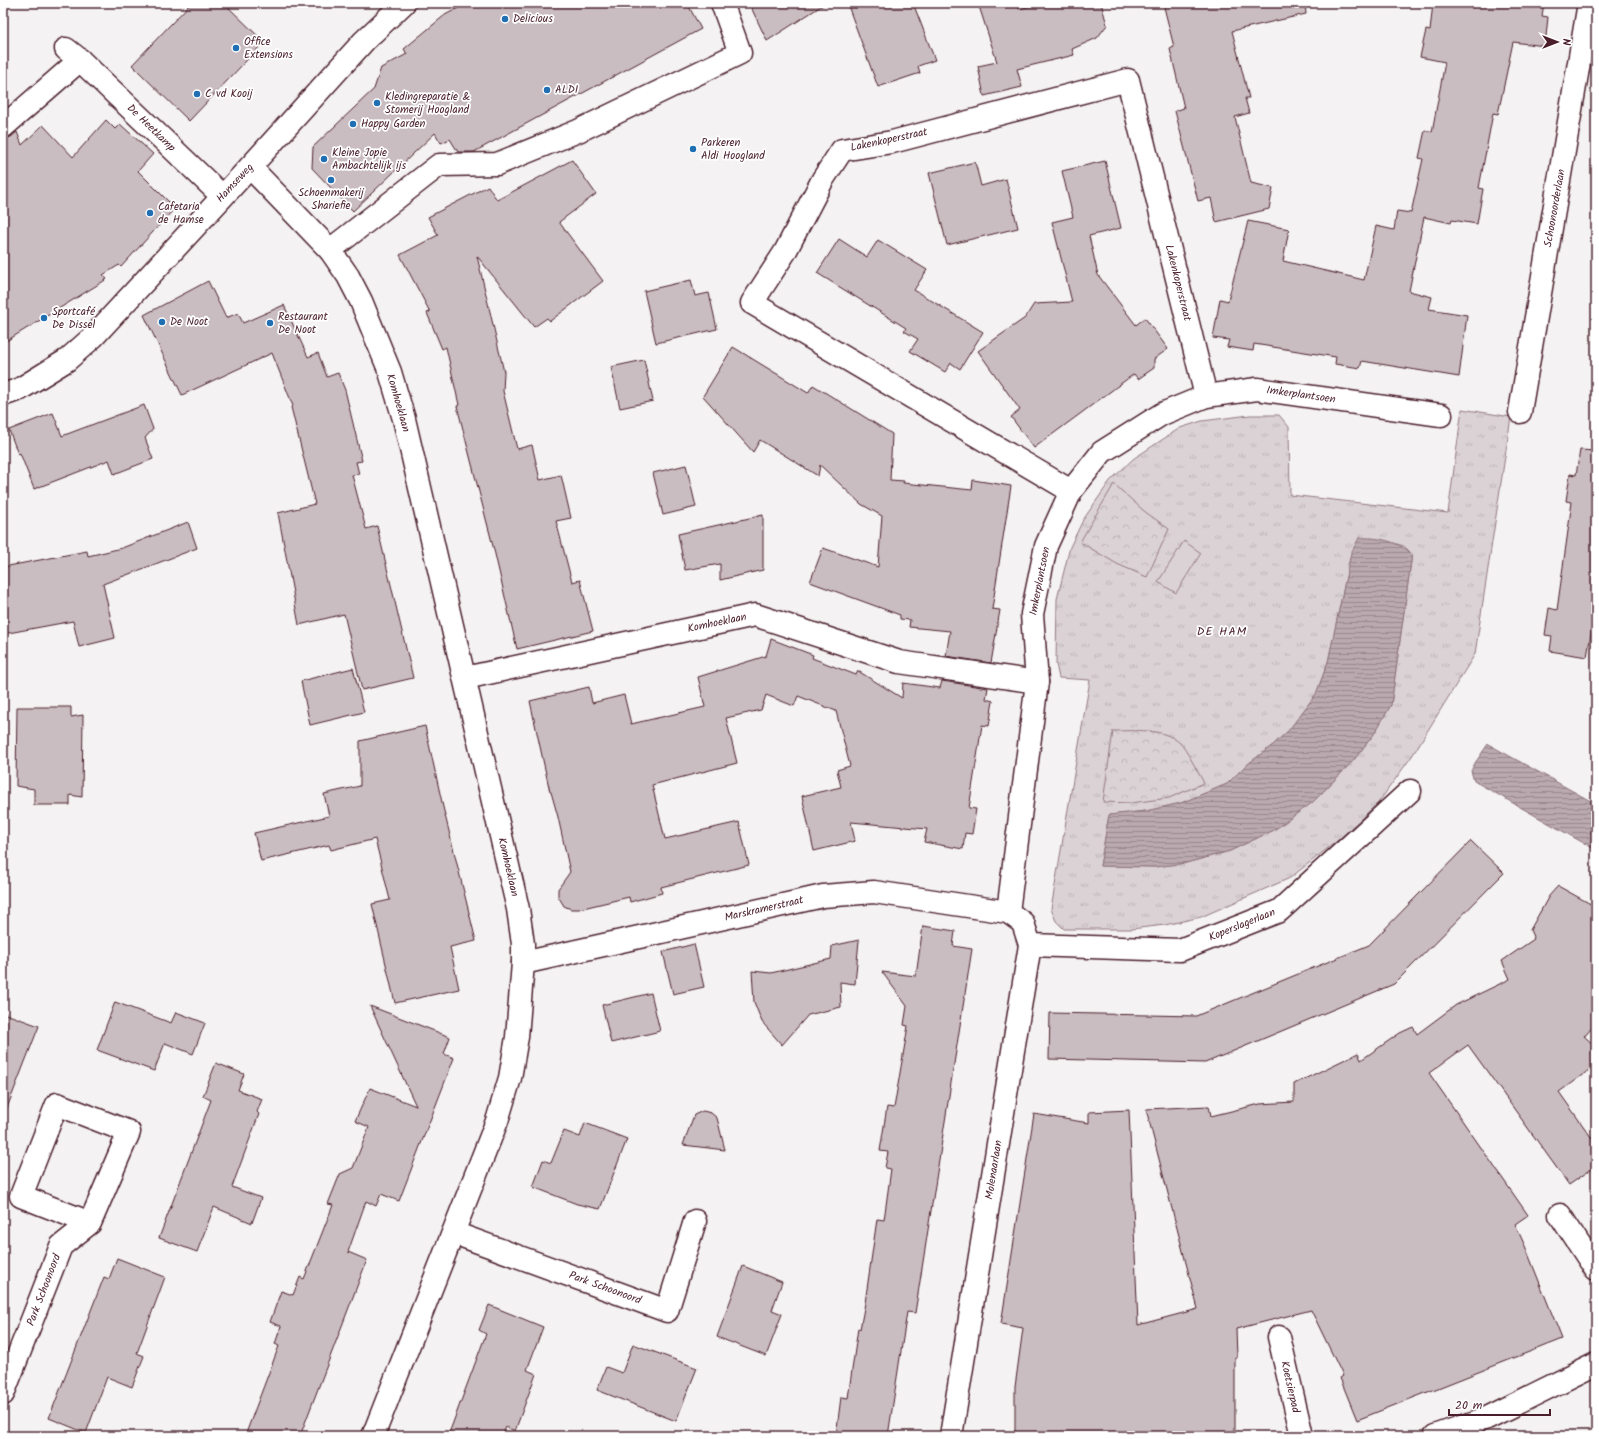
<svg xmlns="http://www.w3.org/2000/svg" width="1599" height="1439" font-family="Kalam,sans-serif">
  <defs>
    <pattern id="grass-tufts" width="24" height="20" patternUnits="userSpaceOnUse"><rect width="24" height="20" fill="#dbd2d5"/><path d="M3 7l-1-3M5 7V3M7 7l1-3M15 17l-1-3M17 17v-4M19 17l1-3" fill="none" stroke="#bdb4b7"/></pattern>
    <pattern id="forest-crowns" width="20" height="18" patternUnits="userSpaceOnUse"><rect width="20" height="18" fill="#dbd2d5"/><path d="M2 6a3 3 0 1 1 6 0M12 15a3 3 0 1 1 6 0" fill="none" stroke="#bdb4b7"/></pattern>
    <pattern id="water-rules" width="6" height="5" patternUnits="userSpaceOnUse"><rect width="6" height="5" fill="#baa9ae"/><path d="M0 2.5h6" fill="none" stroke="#99898e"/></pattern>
  </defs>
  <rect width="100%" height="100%" fill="#f4f2f2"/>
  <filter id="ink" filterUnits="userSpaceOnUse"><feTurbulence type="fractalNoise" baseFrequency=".025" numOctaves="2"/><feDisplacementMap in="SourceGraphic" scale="8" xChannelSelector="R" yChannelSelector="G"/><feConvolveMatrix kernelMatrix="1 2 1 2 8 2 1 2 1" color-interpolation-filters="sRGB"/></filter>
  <g filter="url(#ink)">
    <path fill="url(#grass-tufts)" stroke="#927880" fill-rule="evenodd" d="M1462 409 1511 417 1475 654 1412 756 1378 803 1337 841 1290 878 1201 917 1165 925 1131 929H1064L1056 921 1051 909 1090 680 1059 678 1056 664 1057 599 1070 547 1083 520 1110 481 1133 459 1180 428 1202 421 1250 415H1279L1289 427 1290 495 1448 513ZM1371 538 1404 546 1412 554 1391 705 1374 734 1353 761 1313 802 1274 830 1230 851 1186 863 1154 867 1100 866 1109 815 1146 811 1181 803 1227 784 1244 767 1273 745 1289 730 1316 694 1328 662 1351 553Z"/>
    <g fill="url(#forest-crowns)" stroke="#927880">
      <path d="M1114 484 1144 511 1169 529 1147 577 1117 564 1080 542Z"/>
      <path d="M1113 731C1135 731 1162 727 1180 743 1186 749 1199 774 1204 783L1169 798 1131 803 1103 802Z"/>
    </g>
    <path fill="#dbd2d5" stroke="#927880" d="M1184 541 1201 553 1176 593 1158 582Z"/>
    <g fill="url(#water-rules)" stroke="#8d727a">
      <path d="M1359 538C1378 537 1398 541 1412 554L1391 705 1374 734 1353 761 1313 802 1274 830 1230 851 1186 863 1155 867 1100 866 1109 815 1146 811 1181 803 1227 784 1244 767 1273 745 1289 730 1316 694 1328 662 1351 553Z"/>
      <path d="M1488 744 1596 804V850L1474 781 1471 771 1475 763Z"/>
    </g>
    <g fill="#cabdc1" stroke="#4a1f2b">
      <path d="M191 3H224L264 42 189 121 132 65Z"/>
      <path d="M468 3H687L701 29 474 152H458L450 139 441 143 435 133 353 211 312 168 313 147 374 89 381 68 407 54 404 49 445 15Z"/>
      <path d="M749 3H826L767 41Z"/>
      <path d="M847 3H913L935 60 918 66 920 73 878 87Z"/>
      <path d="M978 3H1018L1019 9 1045 3H1101L1107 25 1097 38 1072 49 1074 55 1017 69 1022 87 984 96 978 66 997 62Z"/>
      <path d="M1163 3H1305L1306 14 1232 31 1249 98H1245L1249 113 1235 117 1251 183 1273 188 1269 209 1216 222 1211 198 1198 201 1175 111 1184 108 1170 49 1174 47Z"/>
      <path d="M1433 3H1544L1542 16 1548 17 1545 46 1513 42 1498 114 1493 113 1479 188 1483 189 1477 224 1452 220 1451 223 1424 217 1409 291 1432 297 1429 309 1467 315 1459 377 1362 361 1360 368 1335 364 1336 357 1254 344 1253 351 1227 347 1229 340 1213 338 1220 299 1228 301 1248 221 1289 229 1283 261 1364 280 1376 226 1394 230 1397 211 1411 213 1423 159 1419 158 1425 130 1432 132 1445 62 1420 57 1426 30 1430 31Z"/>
      <path d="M106 120 115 129 120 124 153 154 138 171 175 208 121 267 119 265 103 275 107 279 3 343V139L11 137 17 132 22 145 43 125 73 157Z"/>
      <path d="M572 160 596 194 559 222 603 281 550 321 547 318 534 327 477 256 504 372 503 391 517 449 532 445 540 480 561 475 571 518 556 521 572 582 580 580 593 631 517 649 495 554 457 406 459 405 446 347 442 349 427 313 430 312 400 255 438 235 428 217 488 186 497 200Z"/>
      <path d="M1105 161 1121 228 1089 236 1098 275 1136 325 1145 318 1168 349 1154 359V368L1138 379 1134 374 1034 448 1011 417 1020 410 978 351 1025 318 1034 304 1072 302 1052 222 1073 217 1062 171Z"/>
      <path d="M975 162 981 186 1006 179 1018 228 947 245 929 173Z"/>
      <path d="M839 239 867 257 878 240 927 270 914 290 983 332 960 369 951 363 945 372 910 351 918 339 904 331 906 328 817 273Z"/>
      <path d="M691 280 695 296 709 293 717 329 656 343 644 291Z"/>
      <path d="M208 281 226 318 238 313 243 323 284 305 308 357 318 353 327 377 338 373 345 390 362 461 356 462 359 474 352 475 366 529 377 526 413 678 362 690 344 614 299 625 278 513 315 504 291 407 293 406 272 353 182 395 144 315Z"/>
      <path d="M733 347 808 393 813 385 892 434 890 480 904 481 903 483 972 490 973 480 1011 486 992 609 1000 610 991 663 946 656 950 631 909 627 910 620 900 619V615L810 582 823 548 878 567 882 516 861 504 820 465 818 476 760 440 753 452 703 396Z"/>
      <path d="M644 360 653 401 620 408 611 367Z"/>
      <path d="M144 405 153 429 145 438 153 459 114 474 109 460 34 489 20 453 18 454 9 430 53 413 62 436Z"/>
      <path d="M1580 450 1596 451V603L1587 657 1550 651 1552 636 1545 635 1549 608 1557 610 1572 502 1566 501 1570 474 1576 475Z"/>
      <path d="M686 465 696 507 663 515 653 473Z"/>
      <path d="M763 515V570L720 580V564L685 570 678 534Z"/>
      <path d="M188 522 197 548 103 584 115 638 79 647 73 621 3 634V567L87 551 88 556 122 548Z"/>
      <path d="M771 639 813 655 812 658 856 675 858 671 902 698 903 683 940 688 942 681 988 688 986 699 993 701 989 726 982 725 969 808 976 809 972 834 965 833 963 849 924 842 927 829 851 822 855 841 814 851 802 796 841 787 837 770 850 766 836 711 798 696 794 706 766 695 761 710 726 718 737 763 652 785 665 839 739 822 749 865 661 887 662 893 630 902 629 897 579 909H571L564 906 558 896V889L570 872 558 817 551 792H550L530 701 589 687 592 703 624 695 631 724 705 707 698 677 766 656Z"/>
      <path d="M353 668 364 712 310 725 301 681Z"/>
      <path d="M17 707H71V717L83 715 82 797 70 795V805H34V789L16 786Z"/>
      <path d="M425 726 443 807 476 941 450 947 459 989 395 1003 372 904 390 900 375 839 331 850 329 845 261 861 254 833 329 816 324 794 360 786V741Z"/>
      <path d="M1471 841 1504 873 1394 984 1205 1063 1049 1059 1050 1013 1196 1016 1369 945Z"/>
      <path d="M1558 886 1596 907V1022L1584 1036 1596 1047V1065L1559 1092 1596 1144V1166L1569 1185 1468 1045 1429 1073 1528 1215 1515 1224 1525 1246 1562 1339 1357 1420 1340 1378 1343 1376 1311 1310 1236 1329 1237 1357H1235V1436H1015V1387L1023 1328 1001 1324 1034 1114 1089 1123V1112L1129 1110 1138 1325 1198 1309 1146 1109 1209 1106 1211 1116 1260 1104 1294 1102V1084L1358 1053 1361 1060 1400 1033 1413 1027 1417 1034 1456 1005 1510 979 1502 961 1534 939 1530 930 1549 896Z"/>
      <path d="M923 926 955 931 953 946 972 949 915 1313 907 1312 888 1436H836L841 1397 848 1398 858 1328 860 1329 865 1303 877 1219 884 1220 891 1169 885 1168 888 1152 880 1151 887 1107 894 1108 908 1026 904 1025 907 1006 882 972 916 976Z"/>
      <path d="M859 940 855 984 840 982 841 1007 808 1015 782 1045 762 1022 754 1002 752 971 771 973 831 959 832 946Z"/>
      <path d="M694 944 704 987 673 994 663 952Z"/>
      <path d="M651 993 660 1031 611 1043 602 1005Z"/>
      <path d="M115 1002 171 1023 176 1012 205 1023 193 1054 165 1043 154 1071 97 1050Z"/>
      <path d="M370 1006 450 1037 444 1054 454 1058 399 1201 381 1194 376 1206 366 1201 348 1252 367 1260 300 1436H245L279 1346 275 1344 281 1326 270 1322 281 1291 293 1295 300 1277 304 1279 333 1205 328 1204 340 1174 353 1168 369 1127 355 1121 370 1088 416 1106Z"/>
      <path d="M3 1013 39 1026 5 1113H3Z"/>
      <path d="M216 1063 244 1074 238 1090 262 1099 257 1112 259 1114 232 1187 261 1198 252 1223 214 1207 197 1252 159 1238 211 1100 203 1096Z"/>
      <path d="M703 1111 711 1113 717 1118 725 1150 683 1145 694 1115Z"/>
      <path d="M585 1123 627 1139 600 1209 577 1204 533 1187 543 1160 551 1163 564 1131 580 1137Z"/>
      <path d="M117 1258 165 1277 137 1353 144 1356 132 1387 107 1377 86 1433 49 1418 104 1277 109 1279Z"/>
      <path d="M743 1266 782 1282 772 1310 782 1314 766 1356 717 1337Z"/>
      <path d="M489 1305 543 1327 527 1370 536 1374 515 1431 506 1427 502 1436H448L486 1334 479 1330Z"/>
      <path d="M633 1344 697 1368 676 1421 597 1390 606 1367 622 1373Z"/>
    </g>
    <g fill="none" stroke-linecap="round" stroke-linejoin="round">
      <g stroke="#4a1f2b" stroke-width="25">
        <g id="minor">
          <path d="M66 49 80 60 222 196"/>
          <path d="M3 127 80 60"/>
          <path d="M250 167 330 250 348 276 361 301 390 372 404 419 518 909 523 944V963L517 1037 510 1078 497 1121 373 1436"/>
          <path d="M330 250 439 165 497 164 578 131 740 53 722 3"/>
          <path d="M3 395 20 389 67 360 93 337 250 167 364 41 404 3"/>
          <path d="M1520 412 1589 3"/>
          <path d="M1071 491 752 303 785 252 823 179 842 150 892 142 1128 80 1206 396"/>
          <path d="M465 678 755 615 899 662 1037 682"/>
          <path d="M1008 912 1037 682 1032 614 1046 546 1071 491 1102 452 1162 414 1206 396 1257 389 1441 415"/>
          <path d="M1030 945 1180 950 1279 911 1410 791"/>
          <path d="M523 963 823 896 874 892 1008 912 1023 923 1030 945 951 1436"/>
          <path d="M1560 1215 1596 1270"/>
          <path d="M454 1233 667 1311 695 1221"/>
          <path d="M1279 1337 1302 1436"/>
          <path d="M3 1394 61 1246 90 1223 129 1132 57 1104 21 1196 90 1223"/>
          <path d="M1435 1436 1487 1418 1596 1364"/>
        </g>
      </g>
      <use href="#minor" stroke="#fff" stroke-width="22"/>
    </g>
  </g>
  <g fill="#1f6fb2" stroke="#fff" stroke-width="1.5">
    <circle cx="505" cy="19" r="4"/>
    <circle cx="236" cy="48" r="4"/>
    <circle cx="547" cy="90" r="4"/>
    <circle cx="197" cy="94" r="4"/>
    <circle cx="377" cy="103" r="4"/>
    <circle cx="353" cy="124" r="4"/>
    <circle cx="693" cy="149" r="4"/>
    <circle cx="324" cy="159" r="4"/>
    <circle cx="331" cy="180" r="4"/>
    <circle cx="150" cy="213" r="4"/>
    <circle cx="44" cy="318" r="4"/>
    <circle cx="162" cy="322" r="4"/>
    <circle cx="270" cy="323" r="4"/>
  </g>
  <g text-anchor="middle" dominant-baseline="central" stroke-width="3.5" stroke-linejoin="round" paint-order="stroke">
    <g font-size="11" fill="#4a1f2b" stroke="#fff" text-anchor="start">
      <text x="513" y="19">Delicious</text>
      <text x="244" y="42">Office<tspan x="244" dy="13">Extensions</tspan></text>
      <text x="555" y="90">ALDI</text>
      <text x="205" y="94">C vd Kooij</text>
      <text x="385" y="97">Kledingreparatie &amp;<tspan x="385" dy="13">Stomerij Hoogland</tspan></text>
      <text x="361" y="124">Happy Garden</text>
      <text x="701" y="143">Parkeren<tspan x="701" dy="13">Aldi Hoogland</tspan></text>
      <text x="332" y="153">Kleine Jopie<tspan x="332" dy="13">Ambachtelijk ijs</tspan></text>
      <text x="331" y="193" text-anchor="middle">Schoenmakerij<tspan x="331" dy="13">Shariefie</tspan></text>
      <text x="158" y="207">Cafetaria<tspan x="158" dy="13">de Hamse</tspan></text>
      <text x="52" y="312">Sportcafé<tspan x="52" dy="13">De Dissel</tspan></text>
      <text x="278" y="317">Restaurant<tspan x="278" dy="13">De Noot</tspan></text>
      <text x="170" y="322">De Noot</text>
    </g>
    <g font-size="11" fill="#4a1f2b" stroke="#fff">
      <text transform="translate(151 128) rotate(44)">De Heetkamp</text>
      <text transform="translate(889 140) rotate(-12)">Lakenkoperstraat</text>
      <text transform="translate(235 183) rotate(-47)">Hamseweg</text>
      <text transform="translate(1555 208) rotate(-80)">Schoonoorderlaan</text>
      <text transform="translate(1178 283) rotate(76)">Lakenkoperstraat</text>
      <text transform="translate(1301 395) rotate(8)">Imkerplantsoen</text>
      <text transform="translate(398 403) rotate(74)">Komhoeklaan</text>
      <text transform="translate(1040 581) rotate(-79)">Imkerplantsoen</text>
      <text transform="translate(717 623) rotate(-12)">Komhoeklaan</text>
      <text transform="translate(508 867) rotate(77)">Komhoeklaan</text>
      <text transform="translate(764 909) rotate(-13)">Marskramerstraat</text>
      <text transform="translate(1242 925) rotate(-22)">Koperslagerlaan</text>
      <text transform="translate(994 1170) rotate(-81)">Molenaarlaan</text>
      <text transform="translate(605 1288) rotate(20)">Park Schoonoord</text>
      <text transform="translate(44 1290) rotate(-69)">Park Schoonoord</text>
      <text transform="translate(1290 1387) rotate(77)">Koetsierpad</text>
    </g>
    <g font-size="12" letter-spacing="1" fill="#4a1f2b" stroke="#fff">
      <text x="1222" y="631">DE HAM</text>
    </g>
  </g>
  <rect width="1599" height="1439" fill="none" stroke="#fff" stroke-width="16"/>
  <rect x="8" y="8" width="1583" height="1423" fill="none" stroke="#4a1f2b" stroke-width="1.5" filter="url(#ink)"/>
  <g transform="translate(1557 42) rotate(90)" stroke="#ffffff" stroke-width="3" paint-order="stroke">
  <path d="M0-3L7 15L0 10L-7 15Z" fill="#4a1f2b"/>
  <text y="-6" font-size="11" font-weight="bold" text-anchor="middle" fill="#4a1f2b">N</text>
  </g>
  <path d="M1449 1409v6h101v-6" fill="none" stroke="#4a1f2b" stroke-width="2"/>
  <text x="1455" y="1409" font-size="12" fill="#4a1f2b" stroke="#ffffff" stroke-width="3" paint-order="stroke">20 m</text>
</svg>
